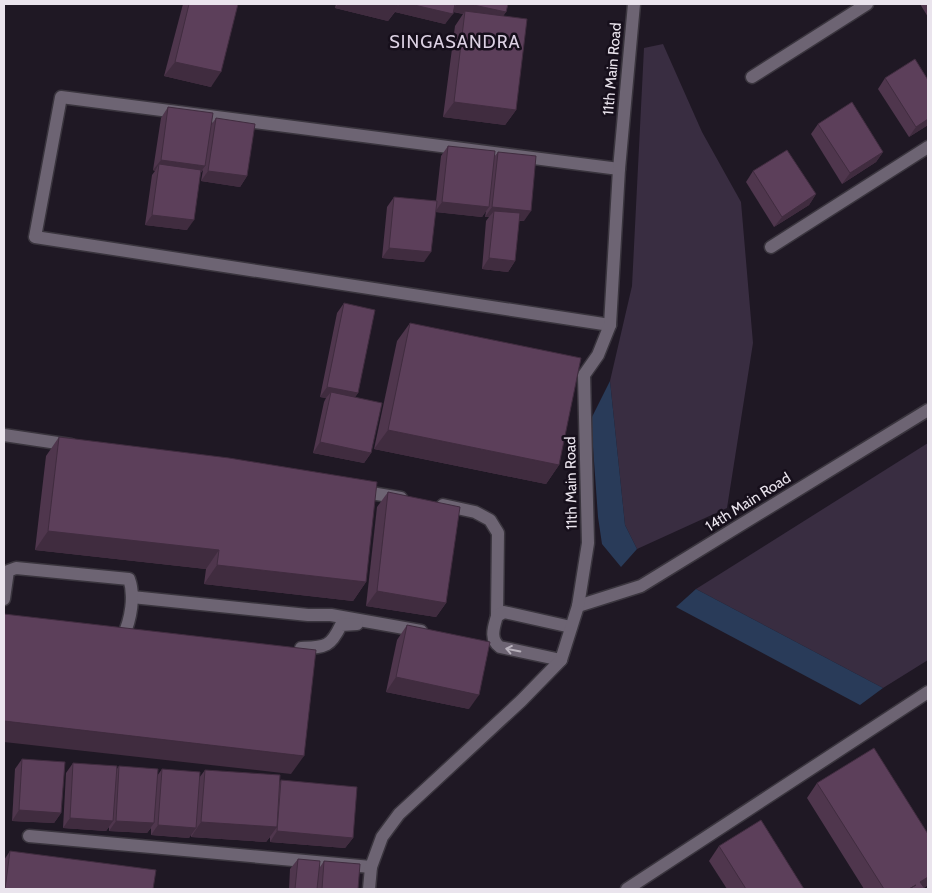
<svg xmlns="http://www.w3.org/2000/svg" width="932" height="893" font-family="Cabin,sans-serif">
  <rect width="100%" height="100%" fill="#1f1824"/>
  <g fill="#392d41">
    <path d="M663 44 702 132 741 202 753 343 727 508 637 549 625 525 610 381 632 286 644 48Z"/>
    <path d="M928 443V660L883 688 696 589Z"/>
  </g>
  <g fill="#293b59">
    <path d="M610 381 625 525 637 549 621 567 602 544 598 517 591 419Z"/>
    <path d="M696 589 883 688 860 705 676 607Z"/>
  </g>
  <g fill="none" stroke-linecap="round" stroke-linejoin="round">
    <g stroke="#3a353e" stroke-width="15">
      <g id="minor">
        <path d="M752 77 867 4"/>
        <path d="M771 247 928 147"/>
        <path d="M610 325 35 237 61 97 619 169"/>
        <path d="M4 435 71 445"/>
        <path d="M359 491 401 498"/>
        <path d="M443 505 475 512 490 520 498 533 497 616"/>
        <path d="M132 597 308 615H331L421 631"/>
        <path d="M4 599 8 571 16 568 129 579C135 595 131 620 123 636L115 637"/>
        <path d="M578 606 641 586 928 410"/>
        <path d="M301 648C325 647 330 648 341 625L357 624"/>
        <path d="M561 660 500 647C489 639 494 627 497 616L504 612 571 627"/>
        <path d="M29 836 371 867"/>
        <path d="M369 889 371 867 382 837 399 814 521 701 561 660 578 606 588 543 584 375 598 355 610 325 619 169 634 4"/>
        <path d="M627 889 928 692"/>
      </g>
    </g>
    <use href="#minor" stroke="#6d6473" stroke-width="12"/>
  </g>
  <g fill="#4f364d">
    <path d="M183 4H238L211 87 164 76Z"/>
    <path d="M336 4H508L506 12 503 16 516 110 505 125 443 117 455 26 463 14 453 12 445 24 395 12 388 21 335 8Z"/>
    <path d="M920 4H928V17Z"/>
    <path d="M885 78 928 80V125L909 137 878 89Z"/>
    <path d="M168 107 211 125 216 118 247 176 240 187 201 181 203 170 200 174 187 230 145 225 152 175 155 171 153 170 161 118Z"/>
    <path d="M818 124 883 152 876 162 842 184 811 134Z"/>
    <path d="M448 146 494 157 498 152 524 221H519L515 261 508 272 482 269 486 221 489 217H485L486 211 482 217 436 212 424 262 382 258 387 207 394 197 436 201 441 156Z"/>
    <path d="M753 171 816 194 809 205 774 227 746 182Z"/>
    <path d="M344 303 358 393 355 397 371 453 364 463 313 453 324 402 326 398 320 397 337 313Z"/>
    <path d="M410 323 559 465 546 484 374 449 397 341Z"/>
    <path d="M59 437 366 582 353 601 204 584 206 569 35 550 46 456Z"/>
    <path d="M388 492 446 603 436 617 366 606 377 507Z"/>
    <path d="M407 625 469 709 386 692 397 640Z"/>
    <path d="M22 759 61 813 54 823 12 821 15 769Z"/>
    <path d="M73 763 116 770 119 766 157 776 162 769 199 778 205 770 280 783 281 780 353 838 345 848 270 842V837L266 842 191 837V834L189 838 151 835V828L147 833 109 831V827L106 831 63 828 66 773Z"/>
    <path d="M817 783 928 834V885L924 888 925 889H864L807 798Z"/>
    <path d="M719 846 804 889H727L709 861Z"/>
    <path d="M10 851 153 889H4V860Z"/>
    <path d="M298 859 320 867 324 861 358 889H289L290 869Z"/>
  </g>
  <g fill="#402c3f">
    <path d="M338 4H389L399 6 388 21 335 8Z"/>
    <path d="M400 4H410L453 14 445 24 395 12Z"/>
    <path d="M457 4H469L506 12 498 23 465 11 463 14 451 11Z"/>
    <path d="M175 62 221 72 211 87 164 76Z"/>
    <path d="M454 102 516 110 505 125 443 117Z"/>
    <path d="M928 119V125L909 137 916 127Z"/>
    <path d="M883 152 876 162 842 184 850 173Z"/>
    <path d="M161 160 205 166 198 176 159 164 155 171 153 170Z"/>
    <path d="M208 171 247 176 240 187 201 181Z"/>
    <path d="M816 194 809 205 774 227 782 217Z"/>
    <path d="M442 202 489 207 482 217 435 212Z"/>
    <path d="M492 207 531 211 524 221 493 218 494 211 489 217H485Z"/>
    <path d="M152 215 194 220 187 230 145 225Z"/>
    <path d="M389 248 431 252 424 262 382 258Z"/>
    <path d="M489 258 515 261 508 272 482 269Z"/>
    <path d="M327 387 358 393 351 403 331 392 326 398 320 397Z"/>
    <path d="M388 430 559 465 546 484 374 449Z"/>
    <path d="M320 442 371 453 364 463 313 453Z"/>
    <path d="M48 531 219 550 206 569 35 550Z"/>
    <path d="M217 565 366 582 353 601 204 584Z"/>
    <path d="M377 591 446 603 436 617 366 606Z"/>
    <path d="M396 677 479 695 469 709 386 692Z"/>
    <path d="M4 721 304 756 291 774 4 742Z"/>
    <path d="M19 810 61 813 54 823 12 821Z"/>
    <path d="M70 818 113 821 106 831 63 828Z"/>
    <path d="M116 821 154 823 147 833 109 831Z"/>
    <path d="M201 822 277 827 266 842 191 837Z"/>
    <path d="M158 825 196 828 189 838 151 835Z"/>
    <path d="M277 831 353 838 345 848 270 842Z"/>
    <path d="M928 877V885L921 889 920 882Z"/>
  </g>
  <g fill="#5c3f5a" stroke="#402c3f">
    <path d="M189 4H238L221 72 175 62Z"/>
    <path d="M389 4H399V6Z"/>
    <path d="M410 4H455L453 14Z"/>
    <path d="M469 4H508L506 12Z"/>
    <path d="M465 11 527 19 516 110 454 102Z"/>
    <path d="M915 59 928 80V119L916 127 885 78Z"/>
    <path d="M852 102 883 152 850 173 818 124Z"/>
    <path d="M168 107 213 113 205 166 161 160Z"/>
    <path d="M216 118 255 124 247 176 208 171Z"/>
    <path d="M448 146 495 151 489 207 442 202Z"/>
    <path d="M787 150 816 194 782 217 753 171Z"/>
    <path d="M498 152 536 156 531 211 492 207Z"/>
    <path d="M159 164 201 170 194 220 152 215Z"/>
    <path d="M394 197 437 201 431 252 389 248Z"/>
    <path d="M494 211 520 213 515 261 489 258Z"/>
    <path d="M344 303 375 310 358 393 327 387Z"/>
    <path d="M410 323 581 358 559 465 388 430Z"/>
    <path d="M331 392 382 403 371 453 320 442Z"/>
    <path d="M59 437 229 458 377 482 366 582 217 565 219 550 48 531Z"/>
    <path d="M388 492 460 507 446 603 377 591Z"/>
    <path d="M4 614 316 650 304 756 4 721Z"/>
    <path d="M407 625 490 642 479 695 396 677Z"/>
    <path d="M874 748 928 834V877L920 882 925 889H909L916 885 909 889H884L817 783Z"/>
    <path d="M22 759 65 762 61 813 19 810Z"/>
    <path d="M73 763 117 766 113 821 70 818Z"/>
    <path d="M119 766 158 769 154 823 116 821Z"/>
    <path d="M162 769 200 772 196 828 158 825Z"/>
    <path d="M205 770 280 775 277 827 201 822Z"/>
    <path d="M281 780 357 787 353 838 277 831Z"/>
    <path d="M761 820 804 889H746L719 846Z"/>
    <path d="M10 851 156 870 153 889H5Z"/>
    <path d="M298 859 320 861 317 889H295Z"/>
    <path d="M324 861 360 864 358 889H322Z"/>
  </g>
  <defs><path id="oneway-shaft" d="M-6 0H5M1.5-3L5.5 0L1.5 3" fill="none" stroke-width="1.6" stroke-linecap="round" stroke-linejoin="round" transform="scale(1.25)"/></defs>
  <use stroke="#b8b1bc" href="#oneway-shaft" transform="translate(513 650) rotate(-169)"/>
  <g text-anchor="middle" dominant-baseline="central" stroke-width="5" stroke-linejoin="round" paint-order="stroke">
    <g font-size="15" fill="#eae4ed" stroke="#160f1b">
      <text transform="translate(612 69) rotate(-85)">11th Main Road</text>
      <text transform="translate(571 483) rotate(-91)">11th Main Road</text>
      <text transform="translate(748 502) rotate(-32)">14th Main Road</text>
    </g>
    <g font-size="18" letter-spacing="1" fill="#dcd1e3" stroke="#160f1b">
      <text x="455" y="42">SINGASANDRA</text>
    </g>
  </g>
  <rect width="932" height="893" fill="none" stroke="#eae4ed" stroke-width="10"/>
</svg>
